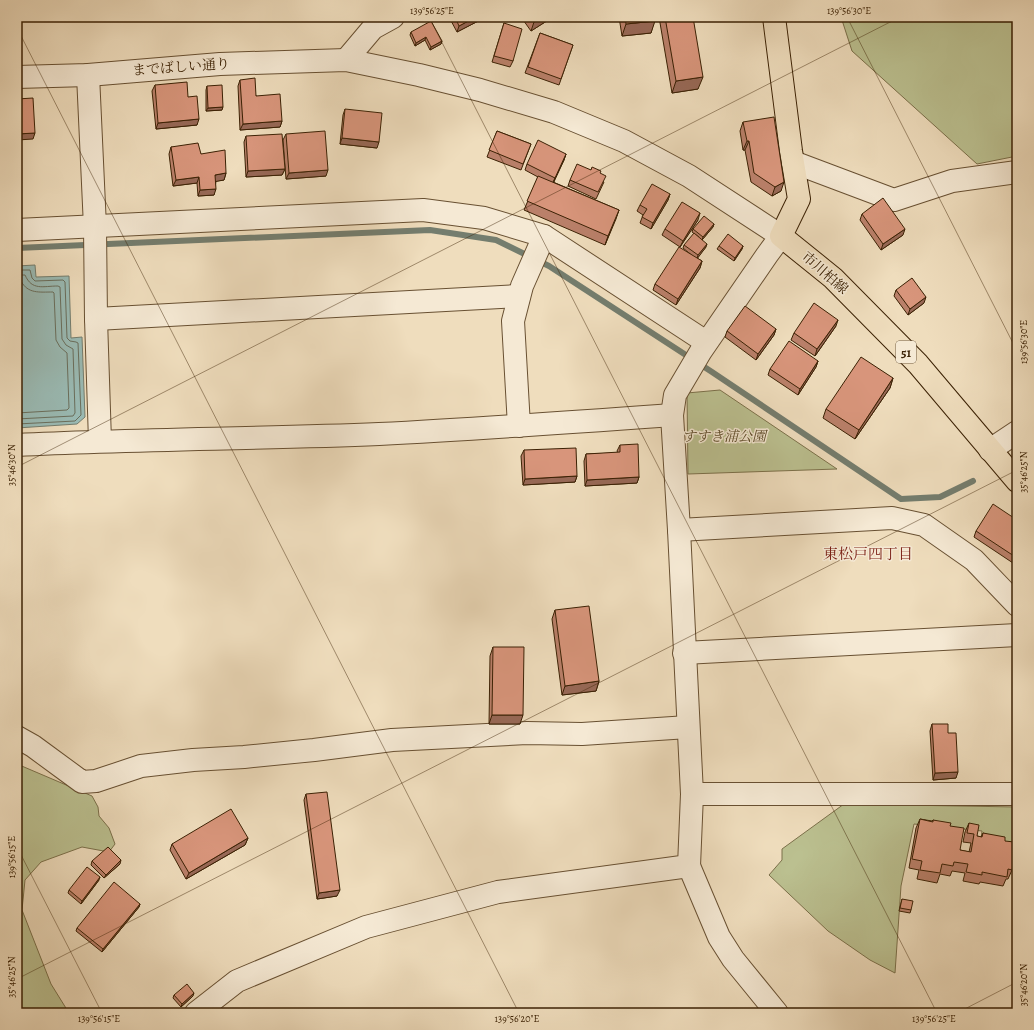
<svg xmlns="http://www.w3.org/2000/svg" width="1034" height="1030" font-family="Alegreya,'Noto Serif JP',serif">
  <rect width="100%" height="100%" fill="#efddbd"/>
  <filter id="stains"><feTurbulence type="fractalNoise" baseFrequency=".005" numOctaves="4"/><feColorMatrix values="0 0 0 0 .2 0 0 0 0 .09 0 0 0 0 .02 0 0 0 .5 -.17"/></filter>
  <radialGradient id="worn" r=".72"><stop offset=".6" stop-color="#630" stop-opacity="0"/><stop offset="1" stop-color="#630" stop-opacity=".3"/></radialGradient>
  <g fill="#bbc090" stroke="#7b704a">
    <path d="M841 17H1017V156L977 164 852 51Z"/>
    <path d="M720 390 837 469 688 474 687 393Z"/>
    <path d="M17 764 92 796 98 807 99 816 109 828 115 844 109 852 82 847 41 862 25 880 22 910 51 984 69 1013H17Z"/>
    <path d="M844 804 1017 807V872L1016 856 1012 846 981 839 982 831 914 824 901 886 895 973 870 960 828 931 769 875 782 860V849Z"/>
  </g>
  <path fill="#9abbb5" stroke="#747d6e" d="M35 265 36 277 69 276 71 338 82 337 85 417 77 424 17 428V266Z"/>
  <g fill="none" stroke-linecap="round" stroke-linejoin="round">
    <g stroke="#6a6e5c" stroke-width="1">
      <path d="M17 270H30L32 278 35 281 63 280 65 282 67 338 70 341 76 342 78 343 81 415 75 421 17 424"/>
      <path d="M17 275H25C32 291 43 286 58 286L60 287 62 339 66 345 73 349 75 413 73 416 17 419"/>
      <path d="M17 281H21C28 294 39 292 53 292L54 293 56 340 60 347 67 353 69 408 67 410 17 413"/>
    </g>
    <path stroke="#747d6e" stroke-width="6" d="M17 248 430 230 496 240 549 266 712 372 901 499 940 497 973 481"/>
    <g stroke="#685032" stroke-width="24">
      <g id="minor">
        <path d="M346 60 373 28 393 17"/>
        <path d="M88 75 95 227 96 319 100 441"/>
        <path d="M17 77 88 75 220 64 346 60 419 75 480 90 554 112 624 141 689 176 781 236 767 255 701 351 675 395 672 415 679 530 692 794 689 866 498 892 366 927 237 981 196 1013"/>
        <path d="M793 162 894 200 952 181 1017 172"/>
        <path d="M17 230 423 210 484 218 544 236 706 342"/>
        <path d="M96 319 519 296"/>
        <path d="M519 426 513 321 522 286 544 236"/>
        <path d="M17 445C138 439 258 439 379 434 477 429 574 422 672 415"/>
        <path d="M990 450 1017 432"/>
        <path d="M679 530 892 518 924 525 974 560 1017 605"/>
        <path d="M684 653 1017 635"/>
        <path d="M17 737 33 746 82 782 96 781 141 766 193 760 244 757 314 750 392 740 527 733 582 734 688 727"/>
        <path d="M692 794H1017"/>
        <path d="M689 866 719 937 733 959 777 1013"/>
      </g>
    </g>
    <g stroke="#3b2104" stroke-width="24">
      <path id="major" d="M774 17 791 151 799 199 781 236 833 278 918 364 1017 481"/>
    </g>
    <use href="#minor" stroke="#f5e9d4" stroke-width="22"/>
    <use href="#major" stroke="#efddbd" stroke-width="22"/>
  </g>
  <g fill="#ba806a" stroke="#3b2104">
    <path d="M449 17H486L457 32Z"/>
    <path d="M521 17H553L531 31Z"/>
    <path d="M619 17H655L651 33 622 36Z"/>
    <path d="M659 17H693L698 89 672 93Z"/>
    <path d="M504 23 513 61 510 67 492 62Z"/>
    <path d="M411 32 442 41 441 44 430 50 425 40 415 46 410 35Z"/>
    <path d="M540 33 573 45 559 85 525 73Z"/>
    <path d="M240 80 282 121 280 127 240 130 238 86Z"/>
    <path d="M155 85 188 97 197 125 156 129 152 91Z"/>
    <path d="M207 86 222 110 206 111V90Z"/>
    <path d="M345 109 377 148 340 144 343 115Z"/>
    <path d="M743 122 781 191 772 196 751 182 745 150H743L740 131Z"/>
    <path d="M497 131 531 144 521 170 487 157Z"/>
    <path d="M286 134 326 176 286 179 283 140Z"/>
    <path d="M246 136 285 169 282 175 246 177 244 142Z"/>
    <path d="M171 147 201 154 226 173 224 180 216 181 214 195 198 196 197 183 173 186 169 154Z"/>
    <path d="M566 154 564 160 553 182 619 210 605 245 524 210 538 177 525 170 527 164Z"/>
    <path d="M591 170 604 182 596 199 568 186 570 180Z"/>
    <path d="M670 194 668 200 651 229 640 223 643 215 637 211 640 205Z"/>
    <path d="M862 214 903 235 881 250 860 220Z"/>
    <path d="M698 220 680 247 662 235 665 229Z"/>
    <path d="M714 224 713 227 702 240 706 247 697 258 702 261 700 268 676 305 653 290 655 284 694 257 683 248 684 245 699 237 692 232 693 229Z"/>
    <path d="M719 246H743L742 249 734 261 717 249Z"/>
    <path d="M896 290 924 303 908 315 894 296Z"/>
    <path d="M836 326 815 356 791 340 794 333Z"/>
    <path d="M776 329 774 335 756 360 725 337 727 331Z"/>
    <path d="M818 361 816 367 798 395 768 375 770 369Z"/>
    <path d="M893 378 890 388 855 439 823 418 826 409Z"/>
    <path d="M620 445 639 477 637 483 585 486 584 461 586 454 618 453 617 451Z"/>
    <path d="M524 450 577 476 575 482 523 485 521 456Z"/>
    <path d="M1017 520V564L1016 565 974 537 976 531Z"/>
    <path d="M555 610 599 681 596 691 562 695 552 619Z"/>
    <path d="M493 647 520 724H489L490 656Z"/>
    <path d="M932 724 948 733 956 778 933 780 930 731Z"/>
    <path d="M306 794 337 896 317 899 304 800Z"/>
    <path d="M920 819 932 821 933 820 950 826 960 850 969 852 971 843 963 842 965 832 969 823 977 836 981 837 983 833 1005 841 1013 849 1012 870 1008 879H1006L1003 886 980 882 979 884 963 881 965 873 952 871 950 876 940 874 937 883 917 879 919 870 909 868 916 828Z"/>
    <path d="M248 838 245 845 186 879 170 850 172 844Z"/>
    <path d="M92 861 120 864 104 878 91 865Z"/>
    <path d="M99 880 81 904 68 893 69 890Z"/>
    <path d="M902 899 911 910 910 913 899 911Z"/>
    <path d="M140 904 139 907 102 952 76 931 77 928Z"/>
    <path d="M174 995 193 996 181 1007 173 998Z"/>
  </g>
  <g fill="#976856" stroke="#3b2104">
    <path d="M476 17H486L457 32 459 26Z"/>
    <path d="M542 17H553L531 31 534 22Z"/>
    <path d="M655 21 651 33 622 36 626 24Z"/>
    <path d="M426 37 425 40 415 46 416 43Z"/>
    <path d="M442 41 441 44 430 50 431 47Z"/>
    <path d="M703 77 698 89 672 93 676 81Z"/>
    <path d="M223 107 222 110 206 111 208 108Z"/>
    <path d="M199 119 197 125 156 129 158 123Z"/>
    <path d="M282 121 280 127 240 130 243 124Z"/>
    <path d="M35 133 33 139 17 140V134Z"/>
    <path d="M342 138 379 142 377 148 340 144Z"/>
    <path d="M747 141H749L745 150H743Z"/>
    <path d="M566 154 564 160 553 184 555 178Z"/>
    <path d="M285 169 282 175 246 177 248 171Z"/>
    <path d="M328 170 326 176 286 179 289 173Z"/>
    <path d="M226 173 224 180 213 182 215 175Z"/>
    <path d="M199 177 197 183 173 186 176 180Z"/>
    <path d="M784 182 781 191 772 196 775 187Z"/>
    <path d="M216 189 214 195 198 196 200 190Z"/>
    <path d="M670 194 668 200 651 229 653 223Z"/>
    <path d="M619 210 616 219 605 245 608 236Z"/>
    <path d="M700 213 698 220 680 247 683 241Z"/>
    <path d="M714 224 713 227 702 240 703 237Z"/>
    <path d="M905 229 903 235 881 250 883 244Z"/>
    <path d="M707 244 706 247 697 259 698 255Z"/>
    <path d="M743 246 742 249 734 261 735 258Z"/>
    <path d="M702 261 700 268 676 305 678 299Z"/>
    <path d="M926 297 924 303 908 315 910 309Z"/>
    <path d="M838 320 836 326 815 356 817 349Z"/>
    <path d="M776 329 774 335 756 360 758 354Z"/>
    <path d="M818 361 816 367 798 395 800 389Z"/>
    <path d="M893 378 890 388 855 439 859 430Z"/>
    <path d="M577 476 575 482 523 485 525 479Z"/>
    <path d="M639 477 637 483 585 486 587 480Z"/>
    <path d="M599 681 596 691 562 695 565 686Z"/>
    <path d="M492 715H523L520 724H489Z"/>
    <path d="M958 772 956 778 933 780 935 773Z"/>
    <path d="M248 838 245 845 186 879 189 873Z"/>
    <path d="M121 860 120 864 104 878 106 875Z"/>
    <path d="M100 877 99 880 81 904 82 901Z"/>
    <path d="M340 890 337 896 317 899 319 893Z"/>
    <path d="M140 904 139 907 102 952 103 949Z"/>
    <path d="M194 993 193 996 181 1007 182 1004Z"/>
  </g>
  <g fill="#d8957b" stroke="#3b2104">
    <path d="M455 17H476L459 26Z"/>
    <path d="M531 17H542L534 22Z"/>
    <path d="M625 17H655V21L626 24Z"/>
    <path d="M665 17H693L703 77 676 81Z"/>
    <path d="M431 21 442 41 431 47 426 37 416 43 411 32Z"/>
    <path d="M504 23 522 29 513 61 494 56Z"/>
    <path d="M540 33 573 45 561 79 528 67Z"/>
    <path d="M255 78 256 96 280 94 282 121 243 124 240 80Z"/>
    <path d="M187 82 188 97 197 96 199 119 158 123 155 85Z"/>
    <path d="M222 85 223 107 208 108 207 86Z"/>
    <path d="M33 98 35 133 17 134V99Z"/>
    <path d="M345 109 382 113 379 142 342 138Z"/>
    <path d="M774 117 784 182 775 187 754 173 749 141H747L743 122Z"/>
    <path d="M325 131 328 170 289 173 286 134Z"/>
    <path d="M497 131 531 144 523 164 489 150Z"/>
    <path d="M282 134 285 169 248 171 246 136Z"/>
    <path d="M538 140 566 154 555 178 527 164Z"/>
    <path d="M198 143 201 154 225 150 226 173 215 175 216 189 200 190 199 177 176 180 171 147Z"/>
    <path d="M577 164 591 170 592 167 601 171 600 173 606 176 598 192 570 180Z"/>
    <path d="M538 176 619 210 608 236 527 201Z"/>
    <path d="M652 184 670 194 653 223 642 217 647 209 640 205Z"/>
    <path d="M883 198 905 229 883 244 862 214Z"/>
    <path d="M682 202 700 213 683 241 665 229Z"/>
    <path d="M704 216 714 224 703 237 693 229Z"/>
    <path d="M694 233 707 244 698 255 684 245Z"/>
    <path d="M728 234 743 246 735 258 719 246Z"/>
    <path d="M679 247 702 261 678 299 655 284Z"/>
    <path d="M912 278 926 297 910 309 896 290Z"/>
    <path d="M814 303 838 320 817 349 794 333Z"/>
    <path d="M745 306 776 329 758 354 727 331Z"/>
    <path d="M789 341 818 361 800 389 770 369Z"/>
    <path d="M861 357 893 378 859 430 826 409Z"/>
    <path d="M638 444 639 477 587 480 586 454 620 452V445Z"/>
    <path d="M576 448 577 476 525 479 524 450Z"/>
    <path d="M993 504 1017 520 1016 524H1017V558L976 531Z"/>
    <path d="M589 606 599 681 565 686 555 610Z"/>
    <path d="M493 647H524L523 715H492Z"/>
    <path d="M932 724H948V733H956L958 772 935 773Z"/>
    <path d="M327 792 340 890 319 893 306 794Z"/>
    <path d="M231 809 248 838 189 873 172 844Z"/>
    <path d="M920 819 933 822V820L951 823 950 826 964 828 960 850 971 852 974 834 967 833 969 823 979 825 977 836 982 837 983 833 1005 837V841L1014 842 1013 849H1016L1012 870 1008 869 1007 877 982 872V875L966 872 968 864 954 862 953 866 942 864 940 873 920 870 922 861 912 859Z"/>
    <path d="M108 847 121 860 106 875 92 861Z"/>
    <path d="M87 867 100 877 82 901 69 890Z"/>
    <path d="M114 882 140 904 103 949 77 928Z"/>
    <path d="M902 899 913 901 911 910 900 908Z"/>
    <path d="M187 984 194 993 182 1004 174 995Z"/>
  </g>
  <path fill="none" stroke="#3b2104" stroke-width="1" stroke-opacity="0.45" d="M429 17 937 1013M847 17 1017 351M17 28 519 1013M17 467 900 17M17 847 102 1013M17 979 1017 470M957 1013 1017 982"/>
  <g text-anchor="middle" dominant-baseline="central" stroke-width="3" stroke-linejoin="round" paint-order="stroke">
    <rect fill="#f5e9d4" stroke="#735d42" stroke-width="1" x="896" y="341" width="20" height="22" rx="3"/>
    <g font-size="13" font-weight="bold" fill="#3b2104">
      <text x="906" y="352">51</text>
    </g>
    <g font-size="14" fill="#3b2104" stroke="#f5e9d4">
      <text transform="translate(181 67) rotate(-4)">までばしい通り</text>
      <text transform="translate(825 273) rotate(41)">市川柏線</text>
    </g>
    <g font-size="14" font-style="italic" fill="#5b4927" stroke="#f5e9d4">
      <text x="724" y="436">すすき浦公園</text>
    </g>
    <g font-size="15" fill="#7a1f14" stroke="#f5e9d4">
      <text x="868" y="554">東松戸四丁目</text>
    </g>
  </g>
  <rect width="1034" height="1030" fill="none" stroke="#efddbd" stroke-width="44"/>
  <rect x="22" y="22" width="990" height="986" fill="none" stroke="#3b2104" stroke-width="1.5"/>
  <g font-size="10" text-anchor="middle" fill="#3b2104">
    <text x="432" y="14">139°56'25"E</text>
    <text x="849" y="14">139°56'30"E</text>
    <text transform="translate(1023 342) rotate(-90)" y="4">139°56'30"E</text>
    <text transform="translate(11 465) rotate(-90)" y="4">35°46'30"N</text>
    <text transform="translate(1023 472) rotate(-90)" y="4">35°46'25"N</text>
    <text transform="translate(11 857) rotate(-90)" y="4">139°56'15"E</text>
    <text transform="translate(11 977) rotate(-90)" y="4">35°46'25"N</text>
    <text transform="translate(1023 985) rotate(-90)" y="4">35°46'20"N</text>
    <text x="99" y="1022">139°56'15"E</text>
    <text x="517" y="1022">139°56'20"E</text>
    <text x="934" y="1022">139°56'25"E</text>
  </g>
  <rect width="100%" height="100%" filter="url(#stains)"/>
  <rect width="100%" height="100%" fill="url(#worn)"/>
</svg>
